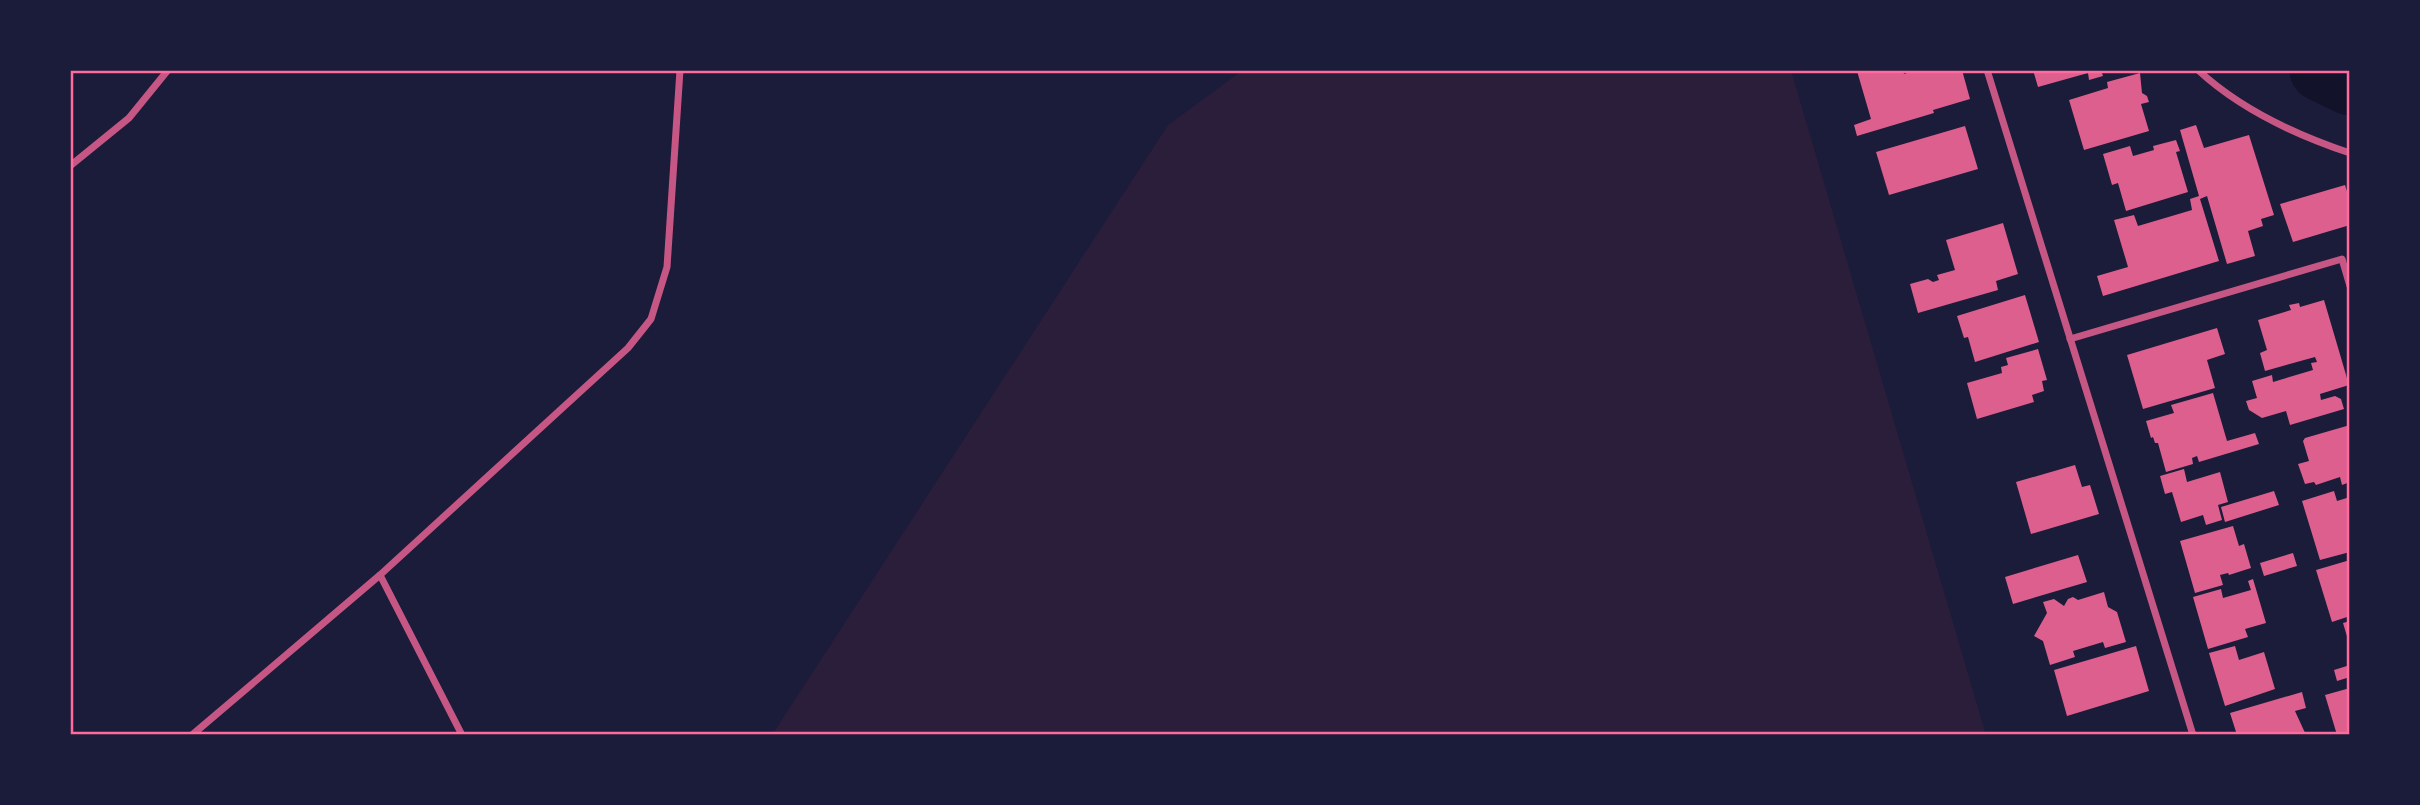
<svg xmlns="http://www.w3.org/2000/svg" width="2420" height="805" font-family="Signika,sans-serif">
  <rect width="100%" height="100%" fill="#1b1b3a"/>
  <path fill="#2a1e3b" d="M1243 70H1791L1986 735H772L1168 125Z"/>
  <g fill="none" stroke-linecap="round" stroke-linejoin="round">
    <path stroke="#12122b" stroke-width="63" d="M2321 70 2350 84"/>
  </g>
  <g fill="#dd5f8e">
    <path d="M1860 70H1903L1904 74 1916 70H1962L1970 99 1933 110 1934 113 1857 136 1854 125 1871 119 1857 71Z"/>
    <path d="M2033 70H2101L2103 76 2089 80 2088 73 2038 87Z"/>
    <path d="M2140 73 2142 93 2147 96 2149 102 2141 104 2149 131 2084 150 2069 100 2108 88 2107 82Z"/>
    <path d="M2196 125 2204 148 2249 135 2274 215 2261 219 2263 226 2248 231 2255 256 2227 264 2207 196 2200 199 2219 261 2103 296 2097 276 2128 267 2114 220 2134 215 2138 226 2192 210 2190 199 2199 196 2180 130Z"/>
    <path d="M1965 126 1978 169 1889 195 1876 152Z"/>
    <path d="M2176 140 2180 151 2176 152 2188 192 2126 211 2118 183 2112 185 2103 154 2130 146 2133 156 2154 150 2153 146Z"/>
    <path d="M2345 185 2350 201V225L2293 242 2280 204Z"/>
    <path d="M2003 223 2018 274 1996 281 1998 290 1918 313 1910 284 1928 279 1933 282 1939 280 1937 275 1955 270 1946 240Z"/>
    <path d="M2025 295 2039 342 1975 362 1968 337 1964 338 1957 316Z"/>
    <path d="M2324 300 2349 385 2320 394 2321 400 2335 396 2341 399 2344 409 2290 425 2286 411 2262 418 2249 410 2246 401 2257 398 2252 381 2272 375 2273 382 2313 370 2311 363 2317 362 2315 357 2265 371 2260 353 2267 350 2258 320 2291 310 2289 305 2299 303 2300 307Z"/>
    <path d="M2217 328 2225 354 2207 360 2215 388 2143 409 2127 355Z"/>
    <path d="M2038 349 2047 380 2042 381 2044 391 2032 395 2034 402 1977 419 1967 383 2002 373 2001 367 2008 365 2006 358Z"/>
    <path d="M2213 393 2227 441 2255 433 2259 444 2199 462 2197 456 2192 458 2193 464 2166 472 2158 443H2155L2153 437 2151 438 2146 421 2174 413 2171 405Z"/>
    <path d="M2350 425V482L2342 485 2340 477 2316 485 2314 482 2305 484 2298 464 2309 461 2303 441 2305 438Z"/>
    <path d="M2075 465 2082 487 2090 485 2099 514 2031 534 2016 482Z"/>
    <path d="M2184 469 2187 482 2220 472 2228 502 2218 505 2222 520 2206 525 2203 515 2181 522 2172 492 2165 494 2160 476Z"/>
    <path d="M2274 491 2279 505 2225 522 2221 507Z"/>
    <path d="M2334 491 2337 501 2350 497V552L2320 560 2302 501Z"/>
    <path d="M2233 526 2239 546 2244 544 2251 568 2229 575 2228 573 2220 575 2223 585 2195 593 2180 541Z"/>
    <path d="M2293 553 2297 566 2264 576 2260 563Z"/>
    <path d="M2078 555 2087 582 2013 604 2005 577Z"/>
    <path d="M2350 560V616L2332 622 2316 570Z"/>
    <path d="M2253 579 2266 623 2245 629 2248 637 2208 649 2193 597 2221 589 2223 598 2251 590 2248 581Z"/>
    <path d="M2104 592 2108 607 2117 612 2126 642 2105 648 2103 642 2073 651 2075 657 2050 665 2043 641 2034 636 2047 613 2043 602 2054 599 2064 606 2068 599 2073 597 2078 600Z"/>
    <path d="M2350 621V643H2349L2343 623Z"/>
    <path d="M2136 646 2149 691 2067 716 2054 670Z"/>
    <path d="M2235 646 2239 660 2264 652 2275 689 2225 706 2209 653Z"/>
    <path d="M2350 665V677L2337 681 2334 670Z"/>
    <path d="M2350 688V735H2337L2325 695Z"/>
    <path d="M2302 692 2306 708 2295 711 2306 735H2237L2230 713Z"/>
  </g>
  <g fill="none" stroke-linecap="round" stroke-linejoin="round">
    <g stroke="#c65784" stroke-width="7">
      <path d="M1987 70 2193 735"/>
      <path d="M2198 70C2240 109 2296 135 2350 153"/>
      <path d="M70 166 129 118 168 70"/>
      <path d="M2070 339 2342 259 2350 286"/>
      <path d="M380 575 462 735"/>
      <path d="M192 735 380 575 628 348 651 319 667 267 680 70"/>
    </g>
  </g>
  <rect width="2420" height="805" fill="none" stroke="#1b1b3a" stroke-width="144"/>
  <rect x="72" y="72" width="2276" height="661" fill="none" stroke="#ff6b9d" stroke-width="2.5"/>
</svg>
